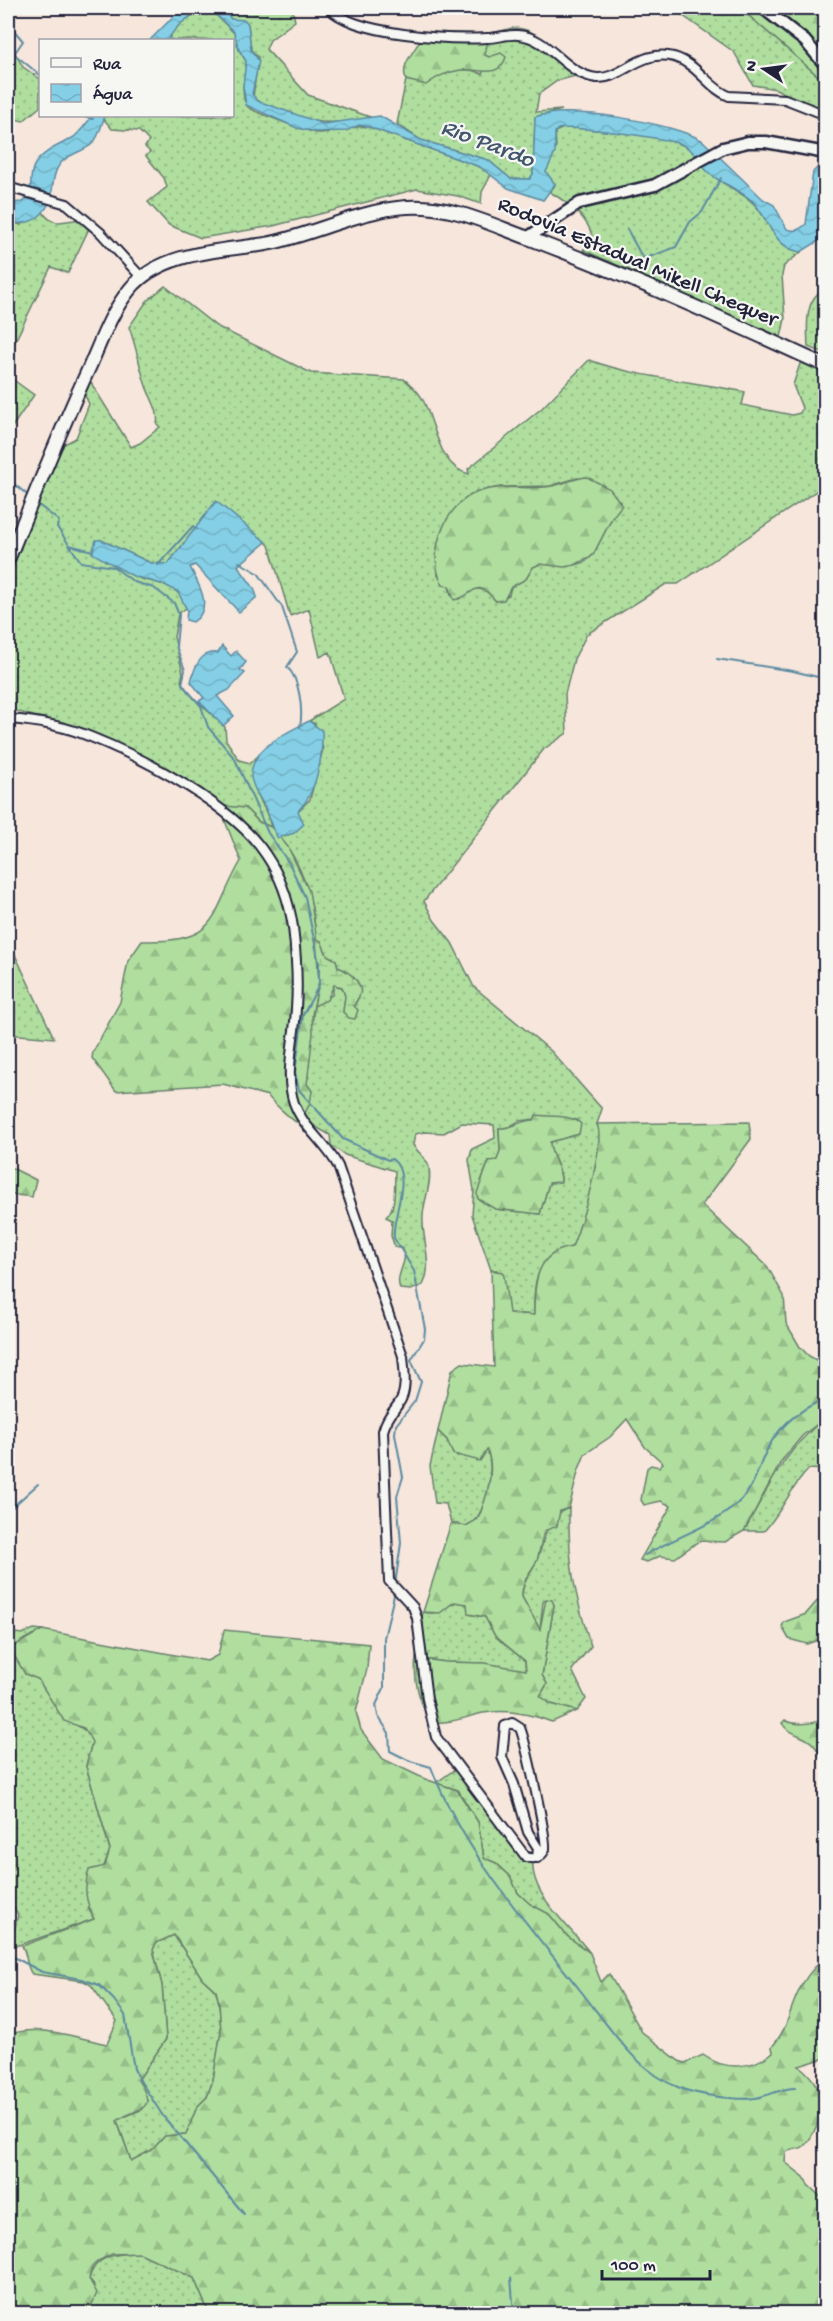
<svg xmlns="http://www.w3.org/2000/svg" width="833" height="2321" font-family="'Gochi Hand',sans-serif">
  <defs>
    <pattern id="grass-dots" width="8" height="8" patternUnits="userSpaceOnUse" patternTransform="scale(1.5)"><rect width="8" height="8" fill="#afde9e"/><path d="M2 2h.1M6 6h.1" fill="none" stroke="#96be89" stroke-width="1.8" stroke-linecap="round"/></pattern>
    <pattern id="forest-firs" width="22" height="20" patternUnits="userSpaceOnUse" patternTransform="scale(1.5)"><rect width="22" height="20" fill="#afde9e"/><path d="M5 1l3.5 6h-7zM16 11l3.5 6h-7z" fill="#96be89"/></pattern>
    <pattern id="wetland-marsh" width="20" height="14" patternUnits="userSpaceOnUse" patternTransform="scale(1.5)"><rect width="20" height="14" fill="#afde9e"/><path d="M1 5h8M5 5V1M11 12h8M15 12V8" fill="none" stroke="#96be89"/></pattern>
    <pattern id="water-waves" width="16" height="10" patternUnits="userSpaceOnUse" patternTransform="scale(1.5)"><rect width="16" height="10" fill="#84cfe5"/><path d="M0 5q4-4 8 0t8 0" fill="none" stroke="#72b1c5"/></pattern>
  </defs>
  <rect width="100%" height="100%" fill="#f6e6dc"/>
  <filter id="ink" filterUnits="userSpaceOnUse"><feTurbulence type="fractalNoise" baseFrequency=".0167" numOctaves="2"/><feDisplacementMap in="SourceGraphic" scale="12" xChannelSelector="R" yChannelSelector="G"/><feConvolveMatrix kernelMatrix="1 2 1 2 8 2 1 2 1" color-interpolation-filters="sRGB"/></filter>
  <g filter="url(#ink)">
    <g fill="url(#grass-dots)" stroke="#68806c" stroke-width="1.5" fill-rule="evenodd">
      <path d="M221 8H292L295 21 270 40 266 49 308 95 373 118C324 127 297 123 253 98L258 57 251 50 248 24 231 19Z"/>
      <path d="M672 8H740L825 82V108H816L776 89 753 85 734 52Z"/>
      <path d="M210 9 237 36 239 50 246 61C246 74 241 86 244 98 244 100 247 106 248 107 253 112 309 132 318 133 336 134 355 124 369 127L480 167 491 175 482 192 481 204 458 196 417 189 273 226 201 238 169 225 148 202 167 187 164 178 146 156 150 152 145 147 149 141 139 131 112 129 103 118 105 116H232V40H168C175 26 193 11 210 9Z"/>
      <path d="M512 28C518 28 525 29 531 32 539 37 576 67 582 74L557 81 539 94 536 112 562 110 535 117 533 174 530 179H511L488 160 421 140 397 124 406 80 426 84C443 73 462 64 482 74L489 57 484 55 489 34Z"/>
      <path d="M8 40 23 67 40 79V107L23 121 8 117Z"/>
      <path d="M565 127C593 130 666 134 688 148 697 154 701 164 709 172 721 185 742 191 754 204 769 219 774 248 801 252L784 266 782 275 785 319 781 337 583 250 593 240C590 218 568 203 550 192L555 185 546 172 556 146 555 132Z"/>
      <path d="M43 212C56 233 73 213 92 222L68 273 51 267 8 356V221L21 225Z"/>
      <path d="M165 286 216 326 311 373 404 379C411 385 419 391 423 400 436 424 438 467 469 474L468 469 542 408 589 360C639 378 693 381 745 392L742 405 792 415 800 413 802 408 793 385 802 358 825 366V485L678 584H666L587 634 574 659 565 694 567 733 544 749 424 901 434 920 452 943 474 987 551 1051 602 1109 597 1124 600 1131C596 1170 588 1211 572 1247 565 1248 561 1251 555 1255 532 1272 534 1289 534 1315L508 1313 497 1270H491L472 1215 474 1190 469 1160 472 1149 495 1138 494 1125 462 1123 444 1133 424 1132 415 1134 413 1145C418 1153 428 1159 429 1168 432 1184 424 1199 423 1215 421 1238 434 1263 423 1285L411 1290 400 1289C394 1274 409 1263 403 1249L395 1247 391 1236 392 1220 386 1217C397 1207 394 1186 395 1171L345 1155 331 1145 330 1135 302 1119 312 1091 307 1084 314 1006 332 995 334 985 342 987 345 996 343 1012 354 1006 359 997C355 982 352 973 338 967L336 960 327 955 321 941 316 939C314 903 303 865 280 837L294 833 298 811 310 799 323 749 315 724 309 721 344 699 330 652 320 657 309 609 290 616 269 545 216 502 168 564 151 563 101 540C105 547 109 560 116 565 123 570 133 576 141 579 162 584 180 585 186 608L178 614 174 637 183 673 181 681 188 692 225 727 226 740 239 760 250 763 257 757C246 792 263 795 271 827L259 822 245 808 221 811 216 805 81 729 8 709V559L53 450 76 438 89 404 81 387 88 378 131 447 140 443 160 427 157 424C160 410 149 397 145 383 139 364 136 346 129 327L147 301ZM577 478C598 479 610 488 621 505L612 518 593 555 585 562 575 565 540 564 533 567 526 579 511 587 509 595 496 601C483 585 474 586 459 599L451 595 449 586 438 576 436 553 476 492 500 487 550 486ZM557 1117 577 1120 579 1134 550 1142C550 1157 562 1167 561 1181L549 1183 540 1214 495 1209 481 1181 489 1161H497L500 1151 499 1128 506 1129 519 1121Z"/>
      <path d="M825 289V353L808 347C807 327 804 298 825 289Z"/>
      <path d="M8 376 34 395 8 433Z"/>
      <path d="M8 939 11 946 54 1038 8 1034Z"/>
      <path d="M825 1418V1470L809 1469C790 1488 782 1512 764 1531H744C770 1485 783 1452 825 1418Z"/>
      <path d="M438 1431 447 1440 453 1454 457 1456 487 1449C495 1468 488 1517 466 1526L451 1523 446 1504 435 1503 430 1466Z"/>
      <path d="M569 1508C568 1563 574 1593 591 1646L572 1670 586 1699 577 1711 551 1704 540 1696 547 1684 542 1675 554 1605 552 1601 547 1599 543 1602 540 1629C536 1626 527 1605 522 1597 522 1583 530 1574 536 1562 546 1541 543 1517 569 1508Z"/>
      <path d="M461 1601 467 1604 469 1614 485 1617 495 1636 525 1661 526 1671 484 1663 446 1662 416 1658 423 1612C440 1617 446 1603 461 1601Z"/>
      <path d="M34 1629 42 1630 23 1640 25 1674 38 1679 64 1720 75 1724 89 1733 92 1742 86 1766 110 1850 88 1908 94 1919 19 1945H11L18 1915 8 1896V1632L22 1634Z"/>
      <path d="M458 1767 525 1852H534C524 1892 569 1924 590 1953L567 1936 549 1914 530 1904 518 1893 510 1876 496 1863 484 1858 478 1822 458 1790 436 1783Z"/>
      <path d="M174 1935 202 1978 216 1991 219 2003 221 2031 213 2080 207 2097 197 2107 186 2134 165 2136 152 2150 131 2161 117 2120 141 2110 147 2101 138 2080 166 2039 162 1985 153 1950 156 1943Z"/>
      <path d="M140 2253 194 2278 209 2313 88 2314 94 2286 89 2279C95 2254 117 2254 140 2253Z"/>
    </g>
    <g fill="url(#forest-firs)" stroke="#68806c" stroke-width="1.5" fill-rule="evenodd">
      <path d="M740 8H817L825 14V82Z"/>
      <path d="M424 32 489 34 485 55 489 57 501 53 506 57C499 80 478 68 461 70 447 72 438 76 426 85L406 80C399 62 419 48 424 32Z"/>
      <path d="M587 477 610 489 622 505 612 518 593 555 575 565 564 567 540 564 533 567 526 579 511 587 504 600 496 601C474 575 475 597 454 600L449 586 443 585C425 555 445 503 478 492 503 483 527 491 552 486 564 484 574 478 587 477Z"/>
      <path d="M225 806 245 808 259 822 271 827 288 847 309 891 316 934 319 982 312 1015 313 1033 307 1084 312 1091 310 1103 302 1119 298 1116 296 1122C291 1119 270 1100 268 1096L223 1084 116 1091 92 1058 93 1052 120 1002 128 961 142 941C221 943 209 917 241 861L221 811Z"/>
      <path d="M536 1115C549 1117 572 1114 581 1124L579 1134 550 1142C550 1157 562 1167 561 1182L549 1183 540 1214 495 1209 478 1199 477 1193 489 1161 497 1160 500 1151 499 1128C512 1129 520 1120 534 1120Z"/>
      <path d="M749 1122 751 1139 702 1205 767 1266 784 1296 786 1323 800 1347 809 1356 825 1365V1418L802 1436 781 1462 744 1531 725 1542 699 1541 675 1558 660 1556 647 1562 640 1560 671 1506 661 1501 644 1505 641 1500 647 1468 651 1465 659 1467 663 1463 645 1447 627 1419 610 1437 585 1454 578 1472 569 1508 560 1511 557 1526 544 1531 537 1561 526 1578 522 1591V1597L540 1629 546 1599 552 1600 554 1605 542 1675 547 1684 540 1696 551 1704 577 1711 552 1722C531 1714 505 1709 483 1713 466 1717 449 1724 432 1722 419 1704 413 1679 416 1658L446 1662 484 1663 526 1670 525 1661 495 1636 485 1617 468 1614 467 1604 454 1602 440 1613 423 1612 451 1523 466 1526 478 1519C486 1499 496 1470 487 1450L480 1461 453 1454 447 1440 438 1431 452 1370 462 1363 494 1367 491 1270 502 1272 504 1276 509 1313 534 1315C534 1285 535 1252 572 1247 581 1225 606 1144 597 1124Z"/>
      <path d="M8 1166 36 1180 32 1197 8 1194Z"/>
      <path d="M825 1592V1638L807 1644 789 1639 782 1627 784 1622 806 1614Z"/>
      <path d="M42 1630 207 1661 218 1655 224 1630 369 1644 367 1669 356 1712 361 1730 383 1759 425 1779 457 1790 478 1822 484 1858 496 1863 510 1876 518 1893 530 1904 549 1914 567 1936 590 1953 601 1982 609 1974 642 2032 679 2061 685 2063 703 2055C725 2071 753 2069 773 2052L772 2047C789 2026 787 2017 797 1995 803 1979 814 1968 825 1956V2058L799 2066C820 2082 826 2101 817 2125 814 2132 810 2141 804 2146 799 2150 792 2149 786 2152L785 2162 804 2177 808 2185 825 2201V2313H209L194 2278 140 2253 112 2254 98 2261 92 2267 89 2279 97 2293 88 2313H8V2215L12 2185 8 2168V2035C38 2023 77 2038 107 2044L117 2021 91 1985 84 1981 32 1974C25 1965 28 1955 22 1946L94 1919C86 1902 83 1889 89 1870L105 1866 110 1849 86 1766 92 1742 84 1728 64 1721 38 1679 25 1674 12 1652V1647ZM174 1935 202 1978 216 1991 219 2003 221 2031 213 2080 207 2097 197 2107 186 2134 165 2136 152 2150 131 2161 117 2121C136 2106 160 2114 138 2080L166 2039 162 1985 153 1950 156 1943Z"/>
      <path d="M825 1718V1756L821 1755C818 1751 815 1746 812 1743 802 1734 789 1735 782 1723L785 1720C795 1726 816 1724 825 1718Z"/>
    </g>
    <path fill="url(#wetland-marsh)" stroke="#68806c" stroke-width="1.5" d="M316 939 321 941 327 955 336 960 338 967C348 971 366 984 359 997 357 1000 355 1002 354 1006L358 1010 355 1019 349 1018 343 1012 345 996 342 987 334 985 327 1000 314 1006 319 982Z"/>
    <g fill="url(#water-waves)" stroke="#5d8aa1" stroke-width="1.5">
      <path d="M182 8H221L231 19 245 20 248 24 251 50 259 61 252 94 258 101 323 124 380 116 421 140 488 160 511 179H530L533 174 535 117C565 104 674 123 703 141L763 199 774 205 787 229C794 232 801 229 806 224L813 172 817 168H823L825 197 821 199C819 214 825 224 820 240L801 252C774 248 770 222 755 204 744 191 723 185 709 173 699 164 696 150 681 144 663 138 575 125 558 129L555 132V153L546 172 555 184 543 200 508 188 480 167 369 127 359 125 346 131 315 132 297 128 246 105 243 86 246 61 239 50 234 32 210 9C193 11 175 26 168 40H150Z"/>
      <path d="M92 116H105C101 125 100 136 92 144 82 153 65 154 58 167 51 178 54 192 49 203 41 220 25 227 8 221V203L23 202C36 191 27 176 35 164 44 150 61 145 74 137 81 131 87 123 92 116Z"/>
      <path d="M216 501 266 542 238 566 254 588 257 597 239 612 195 565 190 567C199 585 214 608 193 622L186 620 187 610 178 592 165 585 133 576 92 553 96 540H101L151 563 168 564Z"/>
      <path d="M222 646 231 656 236 651 246 662 240 670 245 673 229 690 217 696 234 716 223 726 199 701 204 698 191 682C194 668 200 650 218 653Z"/>
      <path d="M309 721 322 731C323 757 317 792 298 811L304 824 294 833 278 838C271 828 270 818 265 807 260 798 252 787 251 777 250 748 288 732 309 721Z"/>
    </g>
    <g fill="none" stroke-linecap="round" stroke-linejoin="round">
      <g stroke="#5d8aa1" stroke-width="2">
        <path d="M820 8 826 12"/>
        <path d="M8 12 13 19 12 28 23 41 14 54 40 75"/>
        <path d="M84 116 93 119"/>
        <path d="M627 229 642 257 647 258 676 247 690 222 702 212 721 178"/>
        <path d="M8 467 14 484 30 497"/>
        <path d="M36 503 59 521 57 527 81 562 114 567 134 582 154 588 174 603 179 615 176 646 185 670 182 684 201 706 208 727 235 759 268 833 289 863 305 897 319 963V985L303 1015 295 1072 299 1090 343 1139 388 1160 392 1159C414 1176 391 1217 394 1238L414 1271 425 1329 424 1339 411 1360 421 1382 415 1401 396 1425 395 1434 403 1477 397 1496 401 1543 395 1585"/>
        <path d="M69 545 93 551"/>
        <path d="M239 562 258 573 282 607 297 652 287 667C300 679 303 710 300 727"/>
        <path d="M158 565 193 526 197 529"/>
        <path d="M717 659 793 671 826 679"/>
        <path d="M8 1511 38 1484"/>
        <path d="M645 1555C674 1537 717 1525 741 1500 753 1488 757 1472 764 1456 776 1427 798 1410 826 1398"/>
        <path d="M395 1591 384 1638V1688L376 1705 378 1716 389 1733 390 1751 410 1761 431 1767C463 1851 525 1921 580 1990 609 2026 635 2071 680 2088 698 2095 741 2102 760 2097 773 2094 782 2088 795 2088"/>
        <path d="M8 1954 42 1972 82 1979 99 1985 114 2000 125 2015 134 2069 141 2082 163 2116 244 2214"/>
        <path d="M511 2278 514 2314"/>
      </g>
      <g stroke="#22223b" stroke-width="12">
        <g id="street">
          <path d="M329 8C355 35 449 40 487 38 497 38 508 34 518 35 550 37 565 75 597 78 621 80 641 48 674 57 698 64 708 88 729 96L785 99 826 115"/>
          <path d="M11 188 67 204 101 233 142 278"/>
          <path d="M8 719C36 721 65 726 91 737 146 759 234 806 266 855 281 877 289 901 293 927 296 953 298 982 296 1008 295 1039 284 1073 294 1103 303 1128 326 1143 338 1166L403 1356C404 1370 408 1390 399 1403 392 1413 386 1419 383 1431L389 1581 413 1607 417 1618 427 1699 436 1737 526 1857C534 1860 542 1857 545 1849 548 1842 525 1739 520 1728L512 1723 505 1726 502 1757 514 1784 528 1832 538 1848 537 1858"/>
        </g>
      </g>
      <g stroke="#22223b" stroke-width="15">
        <g id="secondary">
          <path d="M763 8 805 41 826 66"/>
          <path d="M527 238 580 203 655 185 723 148 748 142H766L826 153"/>
        </g>
      </g>
      <g stroke="#22223b" stroke-width="16">
        <path id="primary" d="M8 560C34 496 60 431 89 368 101 341 111 312 130 289 161 251 222 251 266 244 313 235 359 210 407 207 450 204 489 224 528 238 629 276 728 321 826 366"/>
      </g>
      <use href="#street" stroke="#f6f6f2" stroke-width="8"/>
      <use href="#secondary" stroke="#f6f6f2" stroke-width="10"/>
      <use href="#primary" stroke="#f6f6f2" stroke-width="12"/>
    </g>
  </g>
  <g text-anchor="middle" dominant-baseline="central" stroke-width="4.5" stroke-linejoin="round" paint-order="stroke">
    <g font-size="22" fill="#22223b" stroke="#f6f6f2">
      <text transform="translate(637 263) rotate(23)">Rodovia Estadual Mikell Chequer</text>
    </g>
    <g font-size="24" font-style="italic" fill="#3f566e" stroke="#f6f6f2">
      <text transform="translate(487 145) rotate(21)">Rio Pardo</text>
    </g>
  </g>
  <rect width="833" height="2321" fill="none" stroke="#f6f6f2" stroke-width="30"/>
  <rect x="15" y="15" width="803" height="2291" fill="none" stroke="#22223b" stroke-width="2" filter="url(#ink)"/>
  <rect x="39" y="39" width="195" height="78" fill="#f6f6f2" stroke="#a1a1a9" stroke-width="1.5"/>
  <rect x="51" y="58" width="30" height="9" fill="#f6f6f2" stroke="#a1a1a9" stroke-width="1.5"/>
  <text x="93" y="69" font-size="18" fill="#22223b">Rua</text>
  <rect x="51" y="84" width="30" height="18" fill="url(#water-waves)" stroke="#a1a1a9" stroke-width="1.5"/>
  <text x="93" y="99" font-size="18" fill="#22223b">Água</text>
  <g transform="translate(764 69) rotate(283)" stroke="#f6f6f2" stroke-width="4.5" paint-order="stroke">
  <path d="M0-4.5L10 22L0 15L-10 22Z" fill="#22223b"/>
  <text y="-9" font-size="16" font-weight="bold" text-anchor="middle" fill="#22223b">N</text>
  </g>
  <path d="M602 2270v9h108v-9" fill="none" stroke="#22223b" stroke-width="3"/>
  <text x="611" y="2270" font-size="18" fill="#22223b" stroke="#f6f6f2" stroke-width="4.5" paint-order="stroke">100 m</text>
</svg>
